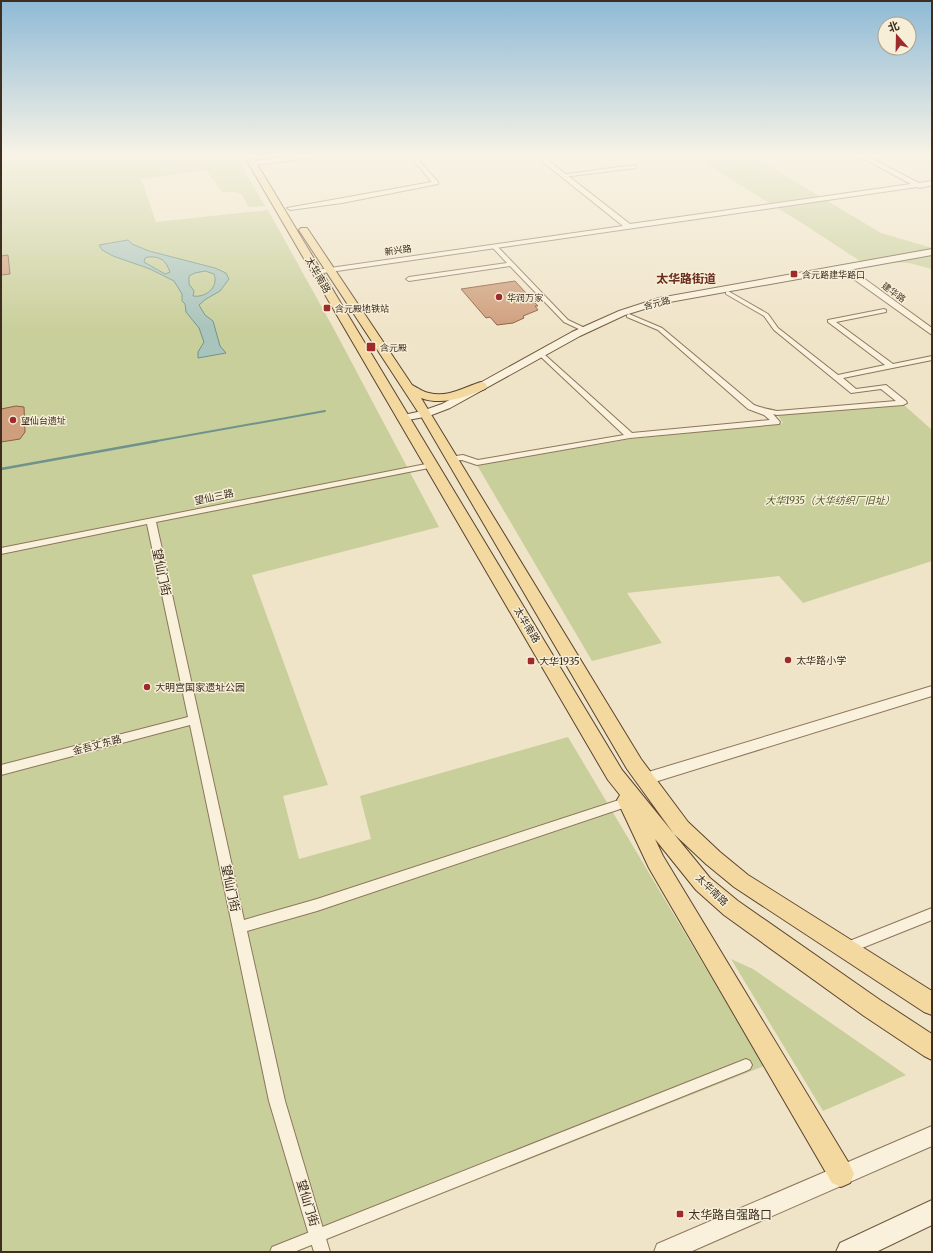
<svg xmlns="http://www.w3.org/2000/svg" width="933" height="1253" font-family="Merriweather,'Noto Sans SC',serif">
  <rect width="100%" height="100%" fill="#f0e4c8"/>
  <g fill="#c9cf9b">
    <path d="M1 154H235L265 206 248 207 242 194 235 192H222L206 170 141 179 156 222 268 210 335 331 439 527 252 575 328 785 283 796 299 859 371 839 360 796 568 737 764 1066 296 1252H1Z"/>
    <path d="M690 154H749L881 233 932 248V269L909 263 860 261 805 225Z"/>
    <path d="M893 404 904 405 932 430V561L803 603 779 576 627 593 662 643 592 661 477 465 630 439 783 423 777 414Z"/>
    <path d="M731 959 753 969 906 1075 823 1111Z"/>
  </g>
  <path fill="#a9c4bc" stroke="#6f938a" fill-rule="evenodd" d="M128 240 132 244 149 251 215 268 226 273 229 279 220 291 206 299 199 305 205 315 213 321 220 346 226 353 198 358V352L204 342 199 328 186 312 185 304 182 301V294L174 281 150 269 113 256 102 250 99 245ZM148 257C161 256 166 261 170 272L165 274 144 262 145 258ZM205 271 214 274C219 287 206 298 193 296L194 291 189 284V276L195 273Z"/>
  <g fill="none" stroke-linecap="round" stroke-linejoin="round">
    <path stroke="#6f938a" stroke-width="2" d="M151 442 325 411"/>
    <path stroke="#6f938a" stroke-width="2.5" d="M1 469 157 441"/>
  </g>
  <g fill="#cf9f7d" stroke="#8d5f41">
    <path d="M8 255 10 274 1 275V256Z"/>
    <path d="M515 281 538 306H535L538 310 523 316 524 318 513 323 497 325 490 317 486 318 461 289Z"/>
    <path d="M16 406 24 407 25 432 20 439 1 442V409Z"/>
  </g>
  <g fill="none" stroke-linecap="round" stroke-linejoin="round">
    <g stroke="#8d765c" stroke-width="2">
      <path id="pedestrian" d="M746 1059 750 1061 752 1065 750 1069 746 1071 294 1252H270L272 1247 277 1245Z"/>
    </g>
    <g stroke="#8d765c" stroke-width="2">
      <g id="minor">
        <path d="M408 154H413L438 182V184L342 203 290 210 287 208 432 182Z"/>
        <path d="M634 165 636 166V168L563 177 560 175Z"/>
        <path d="M492 245H496L568 320 587 329V331H583L564 322 510 266 409 281 406 279 409 277 507 263 492 247Z"/>
        <path d="M728 291 768 314 778 328 838 375 885 365 828 322V320L884 309 886 310V312L836 322 893 364 932 356V360L843 378 856 389 886 385 906 401 907 403 903 405 777 415 773 414 780 422 779 424 630 438 477 465 462 460 452 461 448 459 449 457 463 455 478 460 624 435 541 357V355H545L632 433 770 420 764 415 748 409 658 330 627 317V315L629 314 662 328 754 405C761 408 769 409 777 411L896 401 881 389 851 393 774 330 764 316 726 294V292Z"/>
        <path d="M431 463 435 465 434 467 156 522 244 920 317 899 628 797 632 799 634 802 632 805 317 911 247 931 285 1101 330 1252H314L269 1101 190 725 1 775V765L188 717 147 524 1 554V548Z"/>
        <path d="M932 908V920L847 954 842 952 840 948 842 944Z"/>
      </g>
    </g>
    <g stroke="#8d765c" stroke-width="2">
      <g id="tertiary">
        <path d="M312 154H332L329 156 253 165 250 163 253 161Z"/>
        <path d="M533 154H540L630 224 911 184 855 154H863L919 183 932 181V185L920 188 917 187 316 274 312 272 316 270 623 226Z"/>
        <path d="M749 154H771L755 158Z"/>
        <path d="M841 266H847L932 328V335L841 270Z"/>
        <path d="M932 686V696L645 785 640 783 637 779 640 775 645 773Z"/>
        <path d="M932 1126V1146L690 1252H654L657 1244Z"/>
      </g>
    </g>
    <g stroke="#6f573f" stroke-width="2">
      <g id="secondary">
        <path d="M932 249V255L664 303 625 315 580 336 450 408 429 416 403 421 399 420 397 418 399 416 422 411 442 404 572 332 619 311 659 298Z"/>
        <path d="M932 1200V1225L876 1252H836L840 1243Z"/>
      </g>
    </g>
    <g stroke="#5b4430" stroke-width="2">
      <path id="primary" d="M243 154H251L622 770 674 834 627 769 422 418 299 230 301 228H307L412 385C418 388 423 392 429 393 448 398 464 387 481 382L485 383 487 386 485 389C465 397 443 406 421 398L641 759 688 822 720 852 748 875 932 991V1015L924 1012 734 887 706 864 674 834 710 878 738 901 880 1000 932 1034V1060L924 1056 864 1016 724 915 696 890 655 839 663 856 850 1165 854 1174 850 1183 841 1187 832 1183 649 868 617 800 620 795 608 780Z"/>
    </g>
    <use href="#pedestrian" fill="#faf1dc" fill-rule="evenodd"/>
    <use href="#minor" fill="#faf1dc" fill-rule="evenodd"/>
    <use href="#tertiary" fill="#faf1dc" fill-rule="evenodd"/>
    <use href="#secondary" fill="#faf1dc" fill-rule="evenodd"/>
    <use href="#primary" fill="#f3d9a0" fill-rule="evenodd"/>
  </g>
  <linearGradient id="sky" x2="0" y2="1"><stop stop-color="#8fbad6"/><stop offset="0.47" stop-color="#f8f3e6"/><stop offset="1" stop-color="#f8f3e6" stop-opacity="0"/></linearGradient>
  <rect width="933" height="330" fill="url(#sky)"/>
  <g fill="#9e2a2b" stroke="#f7eed8" stroke-width="1.5">
    <rect x="790" y="270" width="8" height="8" rx="2"/>
    <circle cx="499" cy="297" r="4"/>
    <rect x="323" y="304" width="8" height="8" rx="2"/>
    <rect x="366" y="342" width="10" height="10" rx="2"/>
    <circle cx="13" cy="420" r="4"/>
    <circle cx="788" cy="660" r="4"/>
    <rect x="527" y="657" width="8" height="8" rx="2"/>
    <circle cx="147" cy="687" r="4"/>
    <rect x="676" y="1210" width="8" height="8" rx="2"/>
  </g>
  <g text-anchor="middle" dominant-baseline="central" stroke-width="3" stroke-linejoin="round" paint-order="stroke">
    <g font-size="9" fill="#3d2e20" stroke="#f7eed8">
      <text transform="translate(398 250) rotate(-8)">新兴路</text>
      <text transform="translate(894 292) rotate(36)">建华路</text>
      <text transform="translate(657 303) rotate(-15)">含元路</text>
    </g>
    <g font-size="9" fill="#3d2e20" stroke="#f7eed8" text-anchor="start">
      <text x="802" y="274">含元路建华路口</text>
      <text x="507" y="297">华润万家</text>
      <text x="335" y="308">含元殿地铁站</text>
      <text x="380" y="347">含元殿</text>
      <text x="21" y="420">望仙台遗址</text>
    </g>
    <g font-size="10" fill="#3d2e20" stroke="#f7eed8">
      <text transform="translate(318 275) rotate(60)">太华南路</text>
      <text transform="translate(214 497) rotate(-12)">望仙三路</text>
      <text transform="translate(527 625) rotate(59)">太华南路</text>
      <text transform="translate(97 745) rotate(-15)">金吾丈东路</text>
      <text transform="translate(712 890) rotate(44)">太华南路</text>
    </g>
    <g font-size="10" font-style="italic" fill="#4d5a26" stroke="#f7eed8">
      <text x="830" y="500">大华1935（大华纺织厂旧址）</text>
    </g>
    <g font-size="10" fill="#3d2e20" stroke="#f7eed8" text-anchor="start">
      <text x="796" y="660">太华路小学</text>
      <text x="539" y="661">大华1935</text>
      <text x="155" y="687">大明宫国家遗址公园</text>
    </g>
    <g font-size="12" font-weight="bold" fill="#6b2e1e" stroke="#f7eed8">
      <text x="686" y="278">太华路街道</text>
    </g>
    <g font-size="12" fill="#3d2e20" stroke="#f7eed8">
      <text transform="translate(162 572) rotate(78)">望仙门街</text>
      <text transform="translate(231 888) rotate(78)">望仙门街</text>
      <text transform="translate(308 1203) rotate(73)">望仙门街</text>
    </g>
    <g font-size="12" fill="#3d2e20" stroke="#f7eed8" text-anchor="start">
      <text x="688" y="1214">太华路自强路口</text>
    </g>
  </g>
  <rect width="933" height="1253" fill="none" stroke="#3d2e20" stroke-width="4"/>
  <g transform="translate(897 36) rotate(340)"><circle r="19" fill="#f7eed8" stroke="#ada18e"/>
  <path d="M0-3L7 15L0 10L-7 15Z" fill="#9e2a2b"/>
  <text y="-6" font-size="11" font-weight="bold" text-anchor="middle" fill="#3d2e20">北</text>
  </g>
</svg>
